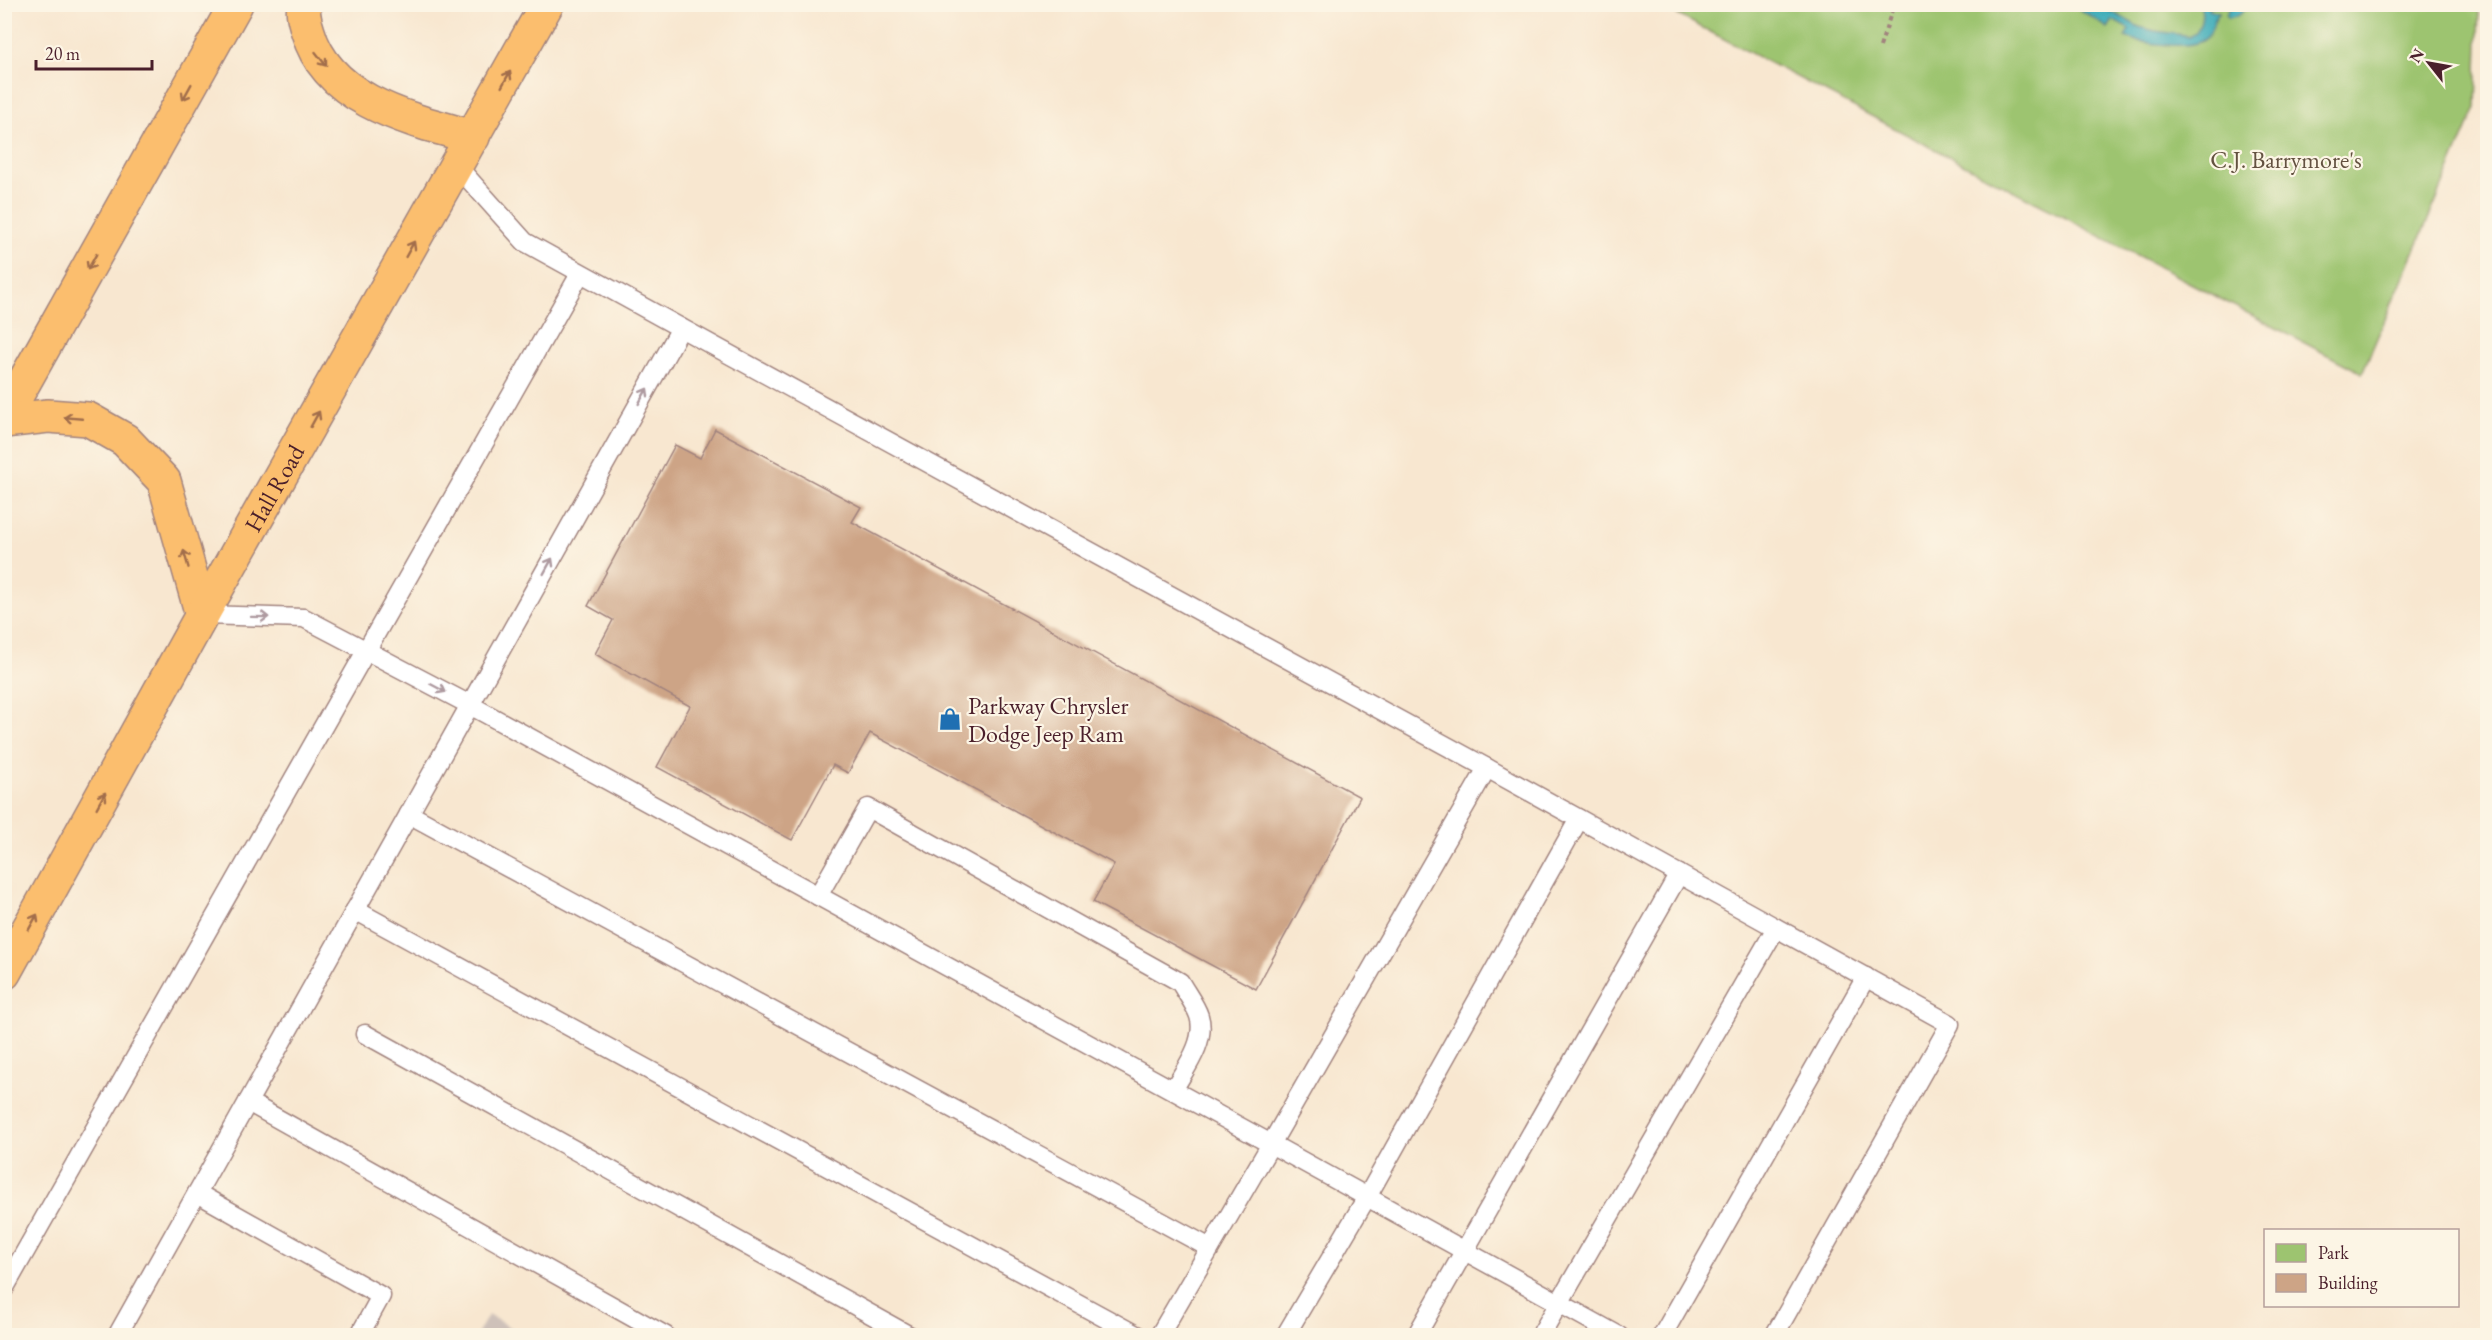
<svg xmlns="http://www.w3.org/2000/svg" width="2492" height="1340" font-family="'EB Garamond',serif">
  <rect width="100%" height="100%" fill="#fcf5e5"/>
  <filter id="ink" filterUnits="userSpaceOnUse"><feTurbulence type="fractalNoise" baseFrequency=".0167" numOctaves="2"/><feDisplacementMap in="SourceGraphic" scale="12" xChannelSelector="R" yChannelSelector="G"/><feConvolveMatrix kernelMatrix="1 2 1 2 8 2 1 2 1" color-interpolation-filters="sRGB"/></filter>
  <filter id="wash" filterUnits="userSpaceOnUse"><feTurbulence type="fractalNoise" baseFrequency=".008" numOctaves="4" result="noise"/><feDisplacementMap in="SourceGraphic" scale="24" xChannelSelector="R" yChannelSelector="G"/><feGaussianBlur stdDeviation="1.35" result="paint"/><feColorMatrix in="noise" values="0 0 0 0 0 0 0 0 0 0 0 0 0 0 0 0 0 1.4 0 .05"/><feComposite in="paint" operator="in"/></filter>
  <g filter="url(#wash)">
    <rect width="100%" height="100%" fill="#f8e7d0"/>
    <path fill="#cec1b9" d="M488 1315 524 1335H477Z"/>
    <path fill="#9dc470" stroke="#74724e" stroke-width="1.5" d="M1659 5H2479L2476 108 2362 373Z"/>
    <g fill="#3babb8" stroke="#426572" stroke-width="1.5">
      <path d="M2073 5H2100L2139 27 2155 31 2190 36 2196 33C2201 23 2204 15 2200 5H2211L2209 9 2219 12C2213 20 2213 31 2207 37 2194 52 2141 43 2125 37L2129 29 2113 20 2108 28Z"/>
      <path d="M2231 5V4L2249 5 2238 15 2229 18 2226 15Z"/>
    </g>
    <g id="blocks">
      <path fill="#cda486" d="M715 429 861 507 852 522 1360 797 1256 989 1093 902 1114 864 870 733 848 773 833 765 792 840 657 767 690 706 595 654 613 620 588 606 675 445 700 458Z"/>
    </g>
  </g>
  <g filter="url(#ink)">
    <use href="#blocks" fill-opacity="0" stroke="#a1837e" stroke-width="1.5"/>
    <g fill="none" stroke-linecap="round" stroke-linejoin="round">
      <g stroke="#a1837e" stroke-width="21">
        <g id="service">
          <path d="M681 328 1487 768 1271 1144 1619 1336"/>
          <path d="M202 615 304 618 470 705 681 328 525 242 457 166"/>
          <path d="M1487 768 1950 1024 1774 1336"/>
          <path d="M409 814 1210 1248"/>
          <path d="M818 896 868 808 1180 982C1186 993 1195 1004 1199 1016 1207 1041 1185 1069 1173 1090"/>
          <path d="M355 910 1138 1336"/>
          <path d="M365 1034 910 1336"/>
          <path d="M248 1102 666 1336"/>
          <path d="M197 1193 381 1296 359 1336"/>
          <path d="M4 1289 580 274"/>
          <path d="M117 1336 470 705 1271 1144 1159 1336"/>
          <path d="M1285 1336 1367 1197 1579 819"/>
          <path d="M1416 1336 1679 874"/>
          <path d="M1540 1336 1776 928"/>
          <path d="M1662 1336 1866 977"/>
        </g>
      </g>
      <g stroke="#a1837e" stroke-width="36">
        <g id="trunk">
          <path d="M304 4C302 14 305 22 308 32 328 102 412 120 473 137"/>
          <path d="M4 418 236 4"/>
          <path d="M4 421 48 416 88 419 125 440 164 481 202 615"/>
          <path id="s1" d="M4 973 202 615 547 4"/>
        </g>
      </g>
      <path stroke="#a1837e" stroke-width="4" stroke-dasharray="4.5 4.5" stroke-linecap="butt" d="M1880 47 1894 4"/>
      <use href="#service" stroke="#fff" stroke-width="18"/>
      <use href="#trunk" stroke="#fbbe6e" stroke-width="33"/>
    </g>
    <defs><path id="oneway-shaft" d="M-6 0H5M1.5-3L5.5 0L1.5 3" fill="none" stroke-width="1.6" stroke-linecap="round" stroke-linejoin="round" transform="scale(1.5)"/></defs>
    <g stroke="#a26e4c">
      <use href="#oneway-shaft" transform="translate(321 59) rotate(52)"/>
      <use href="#oneway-shaft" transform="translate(506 79) rotate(-61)"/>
      <use href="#oneway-shaft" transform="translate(187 92) rotate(119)"/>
      <use href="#oneway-shaft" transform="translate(410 249) rotate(-61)"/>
      <use href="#oneway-shaft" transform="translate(92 262) rotate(119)"/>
      <use href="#oneway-shaft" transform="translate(73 418) rotate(-175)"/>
      <use href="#oneway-shaft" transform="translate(315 419) rotate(-61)"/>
      <use href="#oneway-shaft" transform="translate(186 559) rotate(-106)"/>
      <use href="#oneway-shaft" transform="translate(101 800) rotate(-61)"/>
      <use href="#oneway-shaft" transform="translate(33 922) rotate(-61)"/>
    </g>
    <g stroke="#ae9aa0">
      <use href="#oneway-shaft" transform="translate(643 396) rotate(-61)"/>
      <use href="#oneway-shaft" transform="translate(548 566) rotate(-61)"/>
      <use href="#oneway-shaft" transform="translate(260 617) rotate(1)"/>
      <use href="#oneway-shaft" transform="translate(438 688) rotate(28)"/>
    </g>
  </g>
  <defs>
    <g id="shop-bare" transform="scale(1.8)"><path d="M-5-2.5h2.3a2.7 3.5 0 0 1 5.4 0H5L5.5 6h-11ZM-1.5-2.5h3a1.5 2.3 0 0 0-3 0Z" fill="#1f6fb2" stroke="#fcf5e5" stroke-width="2.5" paint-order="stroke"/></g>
  </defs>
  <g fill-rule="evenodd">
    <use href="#shop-bare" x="950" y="719"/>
  </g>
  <g text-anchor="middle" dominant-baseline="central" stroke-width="4.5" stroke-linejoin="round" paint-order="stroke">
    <g font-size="24" fill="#635140" stroke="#fcf5e5">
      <text x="2286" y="159">C.J. Barrymore's</text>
    </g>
    <g font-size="24" fill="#4a1f2b" stroke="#fcf5e5">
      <text stroke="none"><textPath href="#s1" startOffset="555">Hall Road</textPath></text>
    </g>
    <g font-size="24" fill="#4a1f2b" stroke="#fcf5e5" text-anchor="start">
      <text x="968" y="705">Parkway Chrysler<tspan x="968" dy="28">Dodge Jeep Ram</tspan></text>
    </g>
  </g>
  <rect width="2492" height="1340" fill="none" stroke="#fcf5e5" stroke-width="24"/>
  <rect x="2264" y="1229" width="195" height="78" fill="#fcf5e5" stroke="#b59f9b" stroke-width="1.5"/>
  <rect x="2276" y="1244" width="30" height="18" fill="#9dc470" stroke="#b59f9b" stroke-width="1.5"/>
  <text x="2318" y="1259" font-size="18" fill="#4a1f2b">Park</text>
  <rect x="2276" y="1274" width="30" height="18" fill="#cda486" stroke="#b59f9b" stroke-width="1.5"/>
  <text x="2318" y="1289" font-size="18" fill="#4a1f2b">Building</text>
  <g transform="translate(2429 63) rotate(301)" stroke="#fcf5e5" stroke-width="4.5" paint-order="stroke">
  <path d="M0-4.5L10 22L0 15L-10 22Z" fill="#4a1f2b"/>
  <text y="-9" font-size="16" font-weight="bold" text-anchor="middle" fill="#4a1f2b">N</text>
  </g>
  <path d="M36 60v9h116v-9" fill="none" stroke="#4a1f2b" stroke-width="3"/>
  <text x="45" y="60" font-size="18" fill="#4a1f2b" stroke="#fcf5e5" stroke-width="4.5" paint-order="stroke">20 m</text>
</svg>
